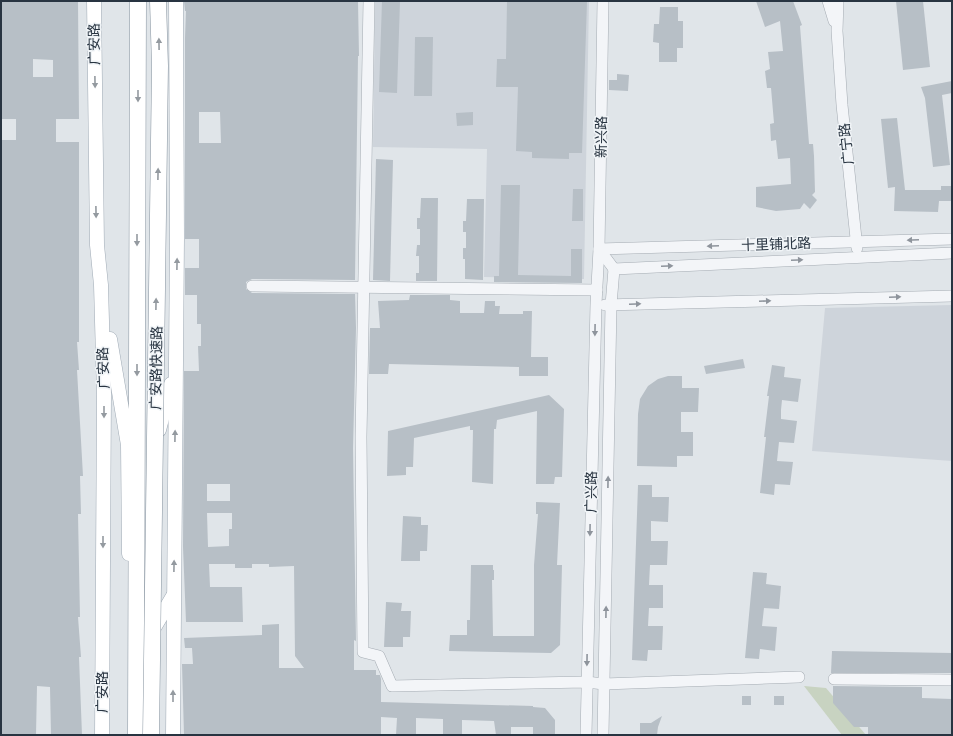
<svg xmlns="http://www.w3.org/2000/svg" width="953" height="736" font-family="Roboto,'Noto Sans SC',sans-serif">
  <rect width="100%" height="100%" fill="#e0e5e9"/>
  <g fill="#ced4db">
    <path d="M375 1H589L584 279 484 277 487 149 373 147Z"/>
    <path d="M952 305V461L812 451 825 308Z"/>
  </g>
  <path fill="#c8d3c1" d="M804 686 826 688 866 735H842Z"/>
  <g fill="#b7bfc6" fill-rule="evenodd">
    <path d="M1 1H78L79 119H56V142H79V342H77L79 370H77L83 476H80L81 514H78L80 617H78L81 657H79L82 735H51L50 687 37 686 36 735H1V140H16V119H1ZM33 59 53 60V77H33Z"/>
    <path d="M184 1H358L359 56H358L355 280 252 279 246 282V289L252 293 355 294 356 328 353 448 356 641 354 640V670H376V675H380L381 679V702L533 706V707L545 708 555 720V735H533V727H511V735H496L494 721 462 720V735H443V719L416 718V735H396L397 718 381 717V735H184L182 664H193L192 648H185L184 638 262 635V625L279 624V668H304L295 656 294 566 269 567V564H252V568H235V564H209L210 587H242L243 622H186L183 547 184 371H199L198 346H201V324H197V295H185V268H199V239H185V38L186 11H185ZM199 112H220L221 143H199ZM207 484H230V501H207ZM207 513H232V529H229V546L208 547Z"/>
    <path d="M382 1H400L397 93 379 92Z"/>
    <path d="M507 1H587L582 153H569V159L532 158V152L516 151 518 87H496L497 59H506Z"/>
    <path d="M756 1H793L802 25 800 26 809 144H813L814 156 815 192 812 195 817 200 810 209 804 203 800 209 776 211 756 207V187L791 184 790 158 778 159 776 140 771 141 770 124 774 123 771 88H767L765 71 770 69 768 52 783 51 780 21 765 27Z"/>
    <path d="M896 1H923L930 67 903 70Z"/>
    <path d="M660 7H678V21H683V48H677V62H659V43L653 42 654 24H659Z"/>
    <path d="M415 37H433L432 96H414Z"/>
    <path d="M617 74 629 75 628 91 609 90V80H617Z"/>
    <path d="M952 81V93L942 95 950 165 933 167 925 98 921 87Z"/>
    <path d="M473 112V125L457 126 456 113Z"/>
    <path d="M897 118 905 190H941V186H952V201H939L938 212 894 211 895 187 888 188 881 119Z"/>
    <path d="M376 159 393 160 390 281 373 280Z"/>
    <path d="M501 185H520L518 275 571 276V249H582V283L494 282V276H499Z"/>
    <path d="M573 189H583V221H572Z"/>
    <path d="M421 198H438L437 281H416V273H419V256H416L417 245H420V229H417V218H420Z"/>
    <path d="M467 199H484L483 280 465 279V259H463V248H466V232H463V221H466Z"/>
    <path d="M410 295H450V300L460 301V313H484L485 301H495V306H500L499 314H523V311H532L531 357H548V376H519V367L389 364 388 374H369L370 328H380L378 301 409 300Z"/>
    <path d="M743 359 745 368 706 374 704 366Z"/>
    <path d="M772 365 785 367 784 377 801 379 798 402 782 400 781 410V419L797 421 794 443 779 442 777 461 793 462 790 485 775 484 774 495 760 493 766 437H764L769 396H767Z"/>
    <path d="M668 376H682V388H699L698 412H681V432H693V456H677V467L637 466 638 414 640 399 648 386 658 379Z"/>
    <path d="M549 395 564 409 562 477H555L554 484H536L537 411 497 420 496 429H494L493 484 472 482 473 430H470V426L414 438 413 467H406V475L387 476 388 431Z"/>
    <path d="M638 485H652V497H669L668 522 651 521V541H668L667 565H650L649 585H663V608H649L648 626H663L662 650H648L647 661 632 660Z"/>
    <path d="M536 502 560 503 557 565H562L560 645 551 653 449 651 450 635H467V620H470L471 565H493V570H494V580H492L493 636H534V565L538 514H536Z"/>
    <path d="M403 516 421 517V525H428L427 551H420V561H401Z"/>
    <path d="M753 572 767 573 766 584 781 586 779 609 764 608 762 626 777 627 775 651 760 649 759 659 745 658Z"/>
    <path d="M386 602 402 603 401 611H411L410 637H403V647H384Z"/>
    <path d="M832 651 952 653V673H831Z"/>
    <path d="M833 686 922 687V698L952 699V735H868V727H854L833 703Z"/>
    <rect x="742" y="696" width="9" height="9"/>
    <rect x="774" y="696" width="10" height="9"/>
    <path d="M662 716 658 727 657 735H640V723H651Z"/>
  </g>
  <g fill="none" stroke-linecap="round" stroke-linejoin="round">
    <g stroke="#a5acb3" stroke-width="12">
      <g id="minor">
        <path d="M369 1 361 437 363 652 379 656 392 686 586 682 604 684 799 677"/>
        <path d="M603 1 599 249 614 269"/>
        <path d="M828 1 834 21"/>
        <path d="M838 1 837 31 842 105 857 248"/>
        <path d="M614 269 952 253"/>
        <path d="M252 286 597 290"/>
        <path d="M605 305 952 296"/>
        <path d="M834 679 952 680"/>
        <path d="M586 735 596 304 599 249 952 239"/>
        <path d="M603 735 611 305 614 269"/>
      </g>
    </g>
    <g stroke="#9faab5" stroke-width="15">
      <g id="major">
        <path d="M94 1 97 245 101 285 104 394 102 735"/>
        <path d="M110 339 128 445 129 554"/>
        <path d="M159 430 171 384"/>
        <path d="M151 633 173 596"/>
        <path d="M173 735 177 238 176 1"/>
      </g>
    </g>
    <g stroke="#8794a0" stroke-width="17">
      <path id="highway" d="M136 735 138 1"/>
    </g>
    <use href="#minor" stroke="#f3f5f8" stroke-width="11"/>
    <use href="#major" stroke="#fff" stroke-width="14"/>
    <use href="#highway" stroke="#fff" stroke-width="16"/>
    <g stroke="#8794a0" stroke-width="17" stroke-linecap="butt">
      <path id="highway-bridge" d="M151 735 160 66 158 1"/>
    </g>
    <use href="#highway-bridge" stroke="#fff" stroke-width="16"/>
  </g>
  <defs><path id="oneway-solid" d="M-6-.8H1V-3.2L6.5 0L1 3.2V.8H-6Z"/></defs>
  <g fill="#949aa0">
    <use href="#oneway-solid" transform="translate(159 44) rotate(-91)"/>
    <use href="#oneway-solid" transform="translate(95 82) rotate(89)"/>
    <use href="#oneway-solid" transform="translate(138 96) rotate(90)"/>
    <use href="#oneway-solid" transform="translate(158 174) rotate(-89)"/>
    <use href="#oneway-solid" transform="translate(96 212) rotate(89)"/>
    <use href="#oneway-solid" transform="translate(137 240) rotate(90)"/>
    <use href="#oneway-solid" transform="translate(177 264) rotate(-89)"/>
    <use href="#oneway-solid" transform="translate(156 304) rotate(-89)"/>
    <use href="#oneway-solid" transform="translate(137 370) rotate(90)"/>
    <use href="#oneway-solid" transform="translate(104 412) rotate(90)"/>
    <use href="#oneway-solid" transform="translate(175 436) rotate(-89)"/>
    <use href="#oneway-solid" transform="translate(103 542) rotate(90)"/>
    <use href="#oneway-solid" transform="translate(174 566) rotate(-89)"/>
    <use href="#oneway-solid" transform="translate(173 696) rotate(-90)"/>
  </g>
  <g fill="#8e949c">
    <use href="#oneway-solid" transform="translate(913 240) rotate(178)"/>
    <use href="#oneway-solid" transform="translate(713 246) rotate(178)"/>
    <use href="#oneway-solid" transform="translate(797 260) rotate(-3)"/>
    <use href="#oneway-solid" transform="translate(667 266) rotate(-3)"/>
    <use href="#oneway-solid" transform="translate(895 297) rotate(-2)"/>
    <use href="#oneway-solid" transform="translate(765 301) rotate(-2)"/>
    <use href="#oneway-solid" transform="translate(635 304) rotate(-2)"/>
    <use href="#oneway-solid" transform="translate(595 330) rotate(91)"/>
    <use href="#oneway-solid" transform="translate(608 482) rotate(-89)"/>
    <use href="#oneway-solid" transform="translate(590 530) rotate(91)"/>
    <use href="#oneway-solid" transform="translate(606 612) rotate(-89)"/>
    <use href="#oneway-solid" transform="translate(587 660) rotate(91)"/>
  </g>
  <g text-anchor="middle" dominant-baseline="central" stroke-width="3" stroke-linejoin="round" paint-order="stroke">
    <g font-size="14" fill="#283441" stroke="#f0f4f7">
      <text transform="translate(94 44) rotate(-91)">广安路</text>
      <text transform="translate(601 137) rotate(-89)">新兴路</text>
      <text transform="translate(846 144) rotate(-96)">广宁路</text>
      <text transform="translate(776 244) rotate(-2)">十里铺北路</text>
      <text transform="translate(103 368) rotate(-92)">广安路</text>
      <text transform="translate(156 368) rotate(-89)">广安路快速路</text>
      <text transform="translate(591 492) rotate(-89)">广兴路</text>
      <text transform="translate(102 692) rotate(-90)">广安路</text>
    </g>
  </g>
  <rect width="953" height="736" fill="none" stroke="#283441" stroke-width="4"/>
</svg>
